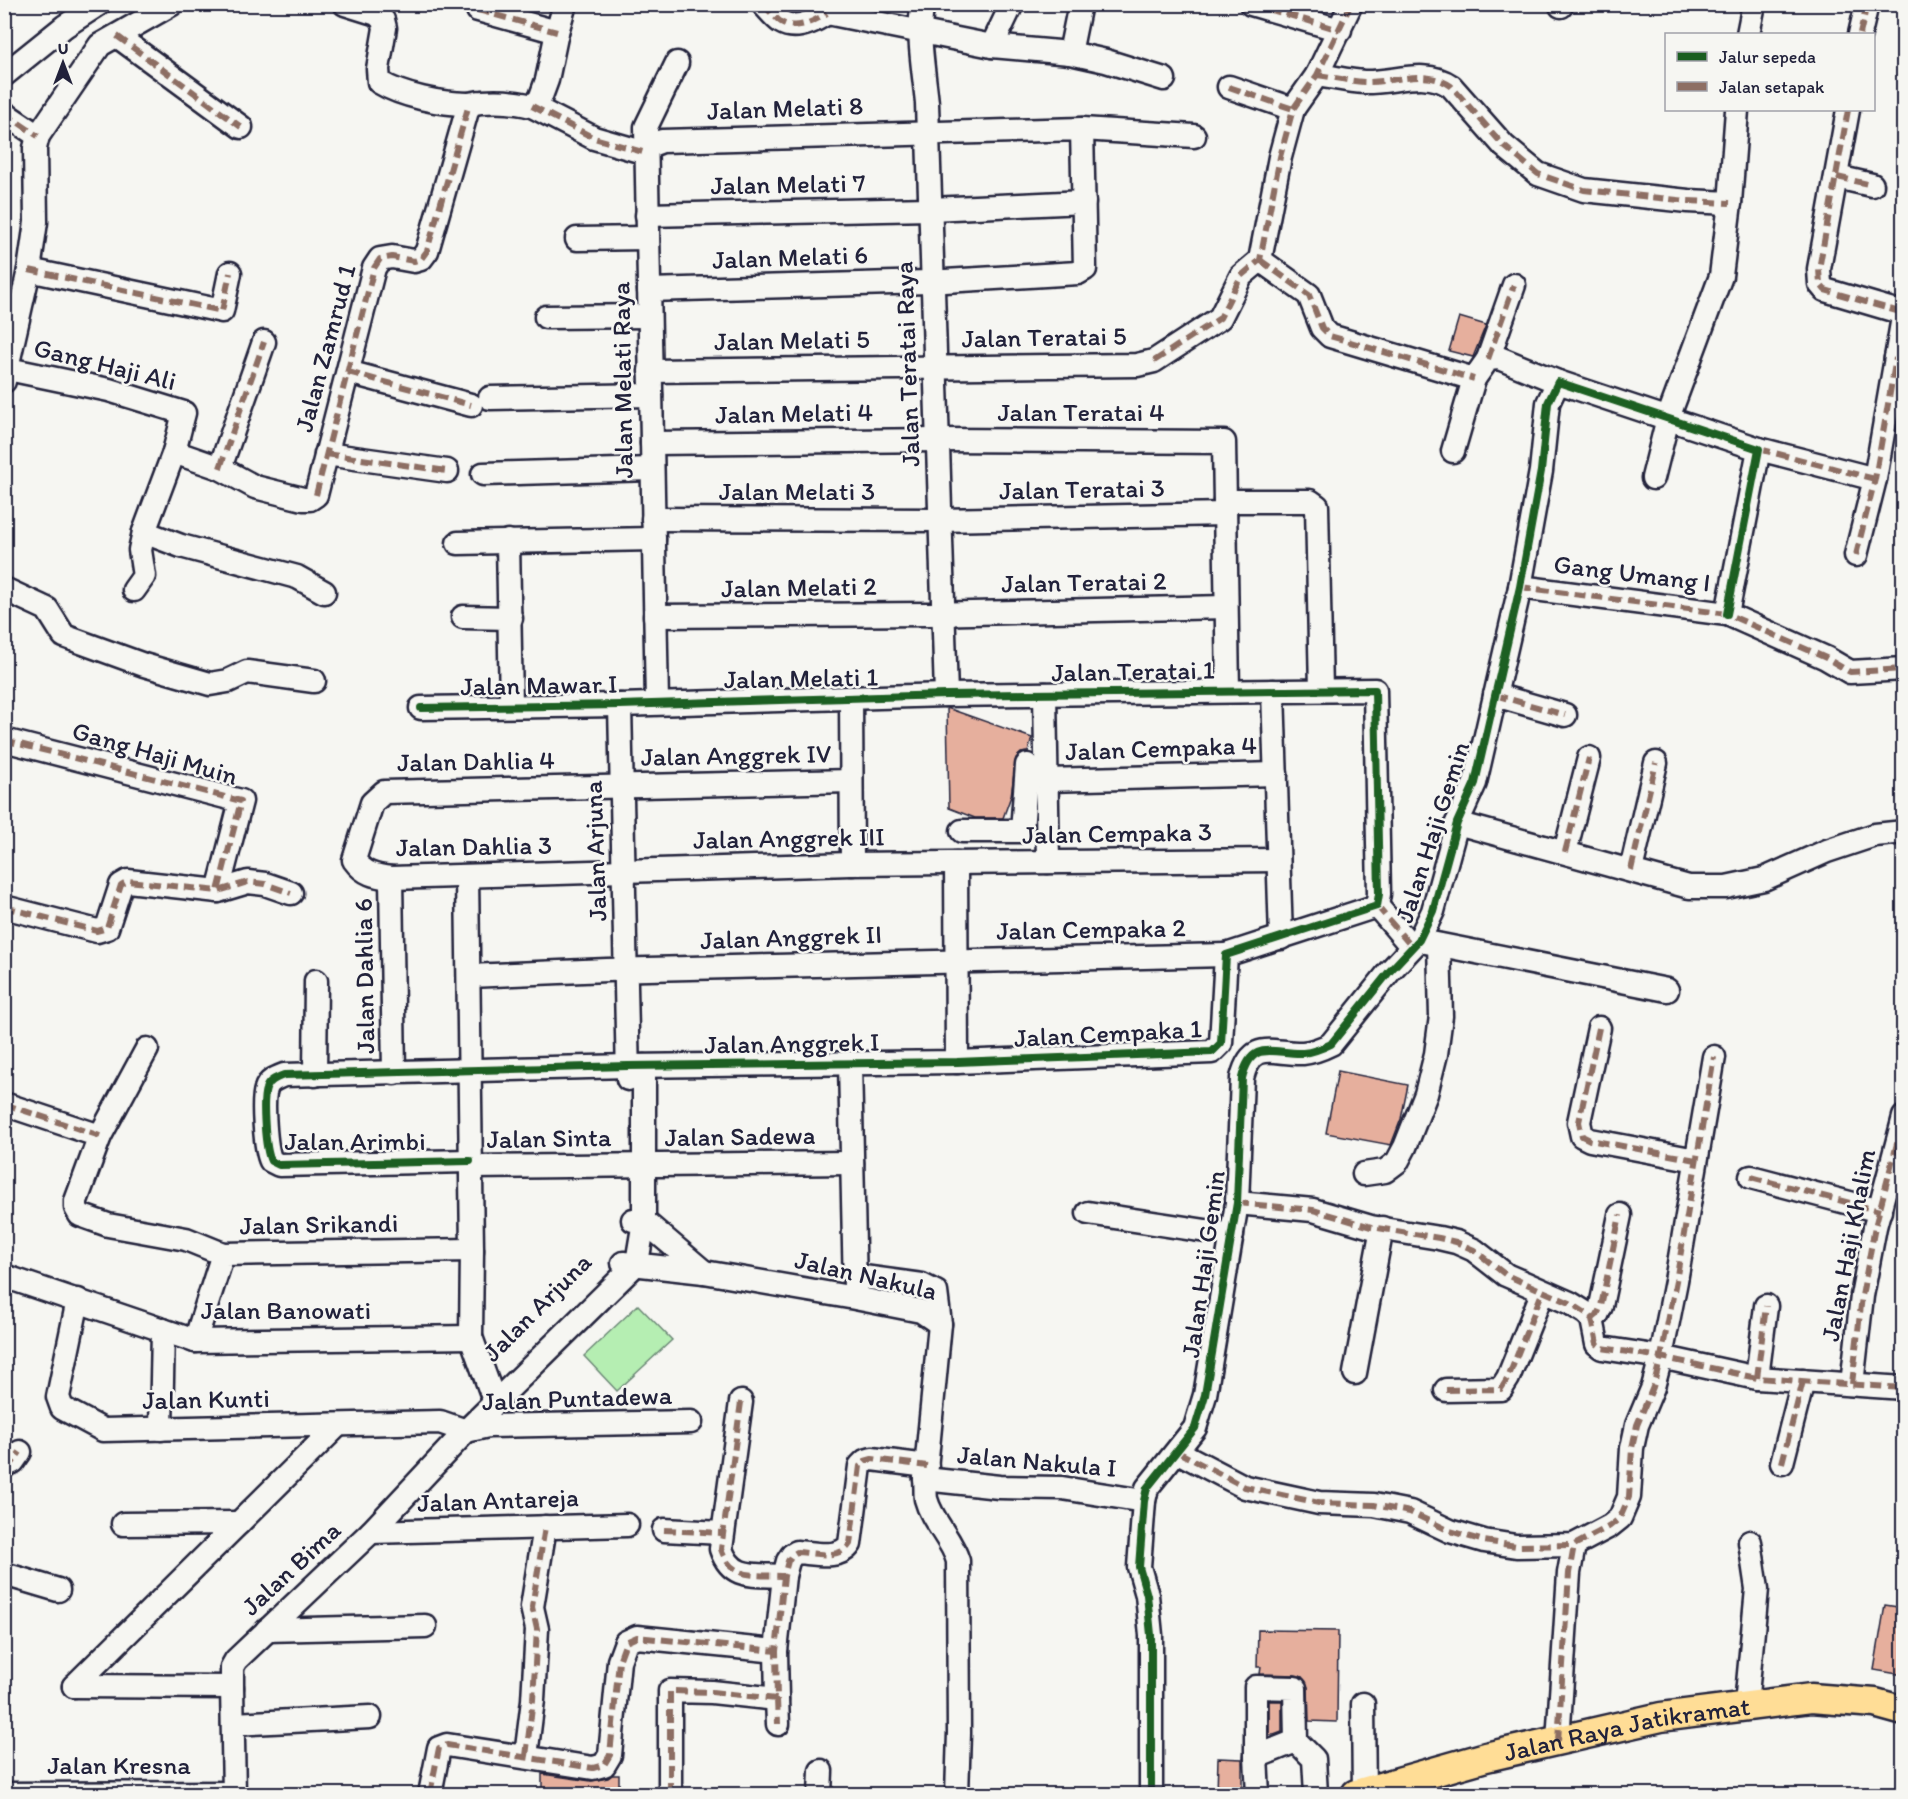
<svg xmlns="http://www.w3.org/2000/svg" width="1908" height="1799" font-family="Itim,sans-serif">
  <rect width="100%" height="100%" fill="#f6f6f2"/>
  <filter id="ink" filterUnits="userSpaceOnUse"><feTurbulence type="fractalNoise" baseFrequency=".0167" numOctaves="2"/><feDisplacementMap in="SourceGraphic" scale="12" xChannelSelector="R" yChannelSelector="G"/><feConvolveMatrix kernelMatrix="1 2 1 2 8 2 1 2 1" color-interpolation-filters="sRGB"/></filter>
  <g filter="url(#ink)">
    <path fill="#b5eeb2" stroke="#6c8876" stroke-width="1.5" d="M638 1305 672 1340 617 1391 584 1356Z"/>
    <g fill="#e6af9d" stroke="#22223b" stroke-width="1.5">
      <path d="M1459 317 1486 325 1473 357 1449 351Z"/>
      <path d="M947 708 1032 738 1028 752 1021 753 1016 758 1011 796 1003 818H975L949 808Z"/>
      <path d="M1338 1071 1408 1085 1401 1119 1391 1145 1326 1133Z"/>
      <path d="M1885 1605 1904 1608V1675L1874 1670Z"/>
      <path d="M1258 1630 1338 1631 1337 1722 1309 1721 1308 1687 1302 1677 1295 1675 1260 1674 1261 1667H1257Z"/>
      <path d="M1269 1701H1282V1732L1274 1735H1269Z"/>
      <path d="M1218 1758 1242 1759V1794H1217Z"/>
      <path d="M542 1774 591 1781 608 1778 612 1775H619V1794H542Z"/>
    </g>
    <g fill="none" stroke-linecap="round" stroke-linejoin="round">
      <g stroke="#22223b" stroke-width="27">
        <g id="minor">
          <path d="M345 4 377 14 383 20 385 28 378 69 379 82C402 96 441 104 468 104 473 104 477 102 482 102 498 101 517 102 532 106L540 99 547 80 557 32 565 4"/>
          <path d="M763 4C769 10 775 18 781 22 796 31 815 21 827 13"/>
          <path d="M924 4C915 25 925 79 927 103L946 695"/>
          <path d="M1251 4 1340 30"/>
          <path d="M1561 6 1562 4"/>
          <path d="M478 10 557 32"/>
          <path d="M827 13 992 46 1070 53 1106 61 1164 79"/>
          <path d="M1748 34 1754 4"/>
          <path d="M1860 34 1867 4"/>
          <path d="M117 36 241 127"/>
          <path d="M992 46 1012 4"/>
          <path d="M1070 53 1080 4"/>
          <path d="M4 75 65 26 99 4"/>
          <path d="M1317 75C1333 77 1348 81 1364 82 1394 83 1425 68 1451 86L1504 146 1538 174 1584 190 1688 201 1730 203"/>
          <path d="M1229 87 1293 109"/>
          <path d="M532 106 594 138 646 153"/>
          <path d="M1848 110 1819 269 1820 284 1825 290 1903 313"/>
          <path d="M4 113 38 136"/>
          <path d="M1082 129 1194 136"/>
          <path d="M646 147 662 141 1082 129 1085 269 1078 273 928 282 649 290"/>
          <path d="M1837 177 1872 185"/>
          <path d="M647 215 930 209 1084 202"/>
          <path d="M577 239 647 238"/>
          <path d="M1260 260 1309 295 1322 328 1330 336 1474 379"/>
          <path d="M29 270 222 311 230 273"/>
          <path d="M1904 311 1896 358 1904 359"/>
          <path d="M546 317 649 316"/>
          <path d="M1488 359 1514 285"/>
          <path d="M8 369 109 390 184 413 174 452 144 532 181 546 297 577 324 592"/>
          <path d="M650 371 1137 365 1154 361 1220 318 1241 276 1260 260 1280 157 1293 109 1317 75 1351 4"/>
          <path d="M348 372 471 405"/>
          <path d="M4 381 29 270 36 222 35 148 38 136 100 45 172 4"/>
          <path d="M490 398 651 395"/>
          <path d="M652 443 938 440 1224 442 1228 691"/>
          <path d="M1759 449 1875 479"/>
          <path d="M1453 451 1474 379 1488 359 1499 358 1558 382"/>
          <path d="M174 452 220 468 255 487 303 499H310L316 495 374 268 380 259 392 257 414 261 421 259 427 251 469 104"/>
          <path d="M326 454 447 471"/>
          <path d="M220 468 264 342"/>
          <path d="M483 474 652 469"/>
          <path d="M1653 478 1668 418 1721 276 1730 203 1737 110"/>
          <path d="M1225 501H1310L1317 506 1321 690"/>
          <path d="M653 519 940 520 1225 514"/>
          <path d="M508 541 511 706"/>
          <path d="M458 543 654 539"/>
          <path d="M1856 555 1875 479 1896 358"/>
          <path d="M1520 587 1727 614 1826 658 1850 672 1904 669"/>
          <path d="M4 589 47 609 64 636 144 665 210 684 228 681 247 672 314 681"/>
          <path d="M134 590 144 576 140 550 144 532"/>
          <path d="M655 616 929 614 1226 607"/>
          <path d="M463 617 511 618"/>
          <path d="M1273 691 1281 938"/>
          <path d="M1045 694 1048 862"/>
          <path d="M1495 695 1565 715"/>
          <path d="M851 698 852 864"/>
          <path d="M657 702 646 127 677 63"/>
          <path d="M620 705 628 1079"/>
          <path d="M421 708 620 705 946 695 1375 690 1379 894 1377 906 1226 955 1221 1043 1212 1052 957 1062 628 1066 284 1075C276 1078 268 1081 266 1089 262 1101 265 1149 271 1161L279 1165 470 1161"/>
          <path d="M4 740 241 801 218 891"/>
          <path d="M1047 780 1276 774"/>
          <path d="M851 781 384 792 372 803 354 860C364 874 375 876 391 878L850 864 1278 860"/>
          <path d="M1457 823 1689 887H1726L1764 879 1827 851 1875 835 1904 832"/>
          <path d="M962 831H1022L1027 765"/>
          <path d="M1565 852 1589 758"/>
          <path d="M956 863 957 1062"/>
          <path d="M1631 870 1656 763"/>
          <path d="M467 876 472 1250 471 1337 495 1403"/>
          <path d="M391 878 394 1073"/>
          <path d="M1377 906 1412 947"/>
          <path d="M4 907 97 931 107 928 121 885 128 881 218 891 248 882 265 884 291 893"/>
          <path d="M1426 942 1667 990"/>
          <path d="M469 976 607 970 1226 955"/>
          <path d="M1599 1028 1579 1122 1582 1136 1590 1140 1696 1160"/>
          <path d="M147 1049 100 1136 76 1201V1208L80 1215 108 1225 186 1239 223 1254"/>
          <path d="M850 1063 855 1290"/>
          <path d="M315 1075 316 981"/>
          <path d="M4 1104 100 1136"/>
          <path d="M470 1167 852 1163"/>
          <path d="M1364 1174 1385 1171 1397 1162 1405 1147 1426 1094 1436 1054 1441 1016 1439 945"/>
          <path d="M1751 1177 1880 1211"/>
          <path d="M1237 1203 1313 1210 1371 1227 1439 1238 1456 1242 1474 1250 1506 1275 1570 1303 1586 1313 1592 1319 1597 1344 1602 1348 1661 1357 1757 1378 1904 1388"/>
          <path d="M1088 1213 1232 1235"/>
          <path d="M633 1220 644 1221 704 1272"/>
          <path d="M623 1263 704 1272 855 1298 921 1311 940 1324"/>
          <path d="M4 1276 195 1341 471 1337"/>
          <path d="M856 1276 922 1285 936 1292 940 1324 925 1479C926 1486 925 1493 926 1499 932 1522 952 1539 958 1561L959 1733 957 1794"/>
          <path d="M78 1300 58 1397 62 1408 103 1430 440 1422 466 1431 488 1426 691 1422"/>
          <path d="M1592 1319 1597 1315 1601 1306 1620 1215"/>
          <path d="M195 1341 223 1254 472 1250"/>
          <path d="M1355 1373 1382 1228"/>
          <path d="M1757 1378 1766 1306"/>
          <path d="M1852 1384 1862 1296 1875 1227 1904 1117"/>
          <path d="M1446 1390 1501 1389 1508 1378 1542 1293"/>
          <path d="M741 1402 721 1549C732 1581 755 1574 784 1576"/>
          <path d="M161 1429 163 1330"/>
          <path d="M1178 1452 1245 1487 1319 1503 1374 1505 1410 1512 1450 1531 1484 1541 1516 1546 1574 1545 1610 1526 1620 1518 1629 1497 1632 1448 1637 1425 1653 1387 1661 1357 1676 1281 1714 1057"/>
          <path d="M1782 1463 1803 1381"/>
          <path d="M4 1466 13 1462 20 1452"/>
          <path d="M925 1479 999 1487 1062 1488 1144 1501"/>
          <path d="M123 1524 239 1523"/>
          <path d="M664 1530 722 1533"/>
          <path d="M371 1532 627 1525"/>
          <path d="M4 1574 58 1590"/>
          <path d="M267 1630 425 1626"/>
          <path d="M74 1686 338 1425"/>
          <path d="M74 1686 232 1687"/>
          <path d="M777 1699 778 1724"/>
          <path d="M1363 1704 1364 1793"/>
          <path d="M1746 1705 1757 1589 1750 1542"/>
          <path d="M233 1724 370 1717"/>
          <path d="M1558 1741 1569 1573 1574 1545"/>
          <path d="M526 1756 533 1700 537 1629 532 1607 545 1527"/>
          <path d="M1256 1757 1296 1741"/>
          <path d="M4 1794 234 1793"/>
          <path d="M234 1794 232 1687V1667L236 1660 371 1532 466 1431 637 1263 644 1221V1066"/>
          <path d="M430 1794 439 1748 447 1745 593 1768 604 1765 610 1755 619 1661 626 1642 637 1637 776 1651"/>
          <path d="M670 1794V1691L712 1692 777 1699 776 1651 784 1576 788 1561 792 1555 797 1552C814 1553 840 1560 850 1544L860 1466 865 1461 872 1459 927 1466"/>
          <path d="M820 1794 821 1771"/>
          <path d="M1151 1794V1635L1147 1595 1139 1567 1144 1501 1147 1488 1195 1428 1205 1395 1237 1203 1242 1078C1252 1038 1273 1054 1303 1053 1314 1052 1321 1049 1331 1044L1389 972 1419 940 1433 911 1457 823 1475 783 1520 587 1541 471 1548 403 1558 382 1759 449 1727 614"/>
          <path d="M1258 1794 1256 1757V1687L1295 1688 1296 1741 1314 1759 1316 1794"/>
        </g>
      </g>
      <g stroke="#22223b" stroke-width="33">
        <g id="major">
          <path id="s1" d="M1356 1794 1486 1757 1661 1717 1811 1698 1875 1703 1904 1711"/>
        </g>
      </g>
      <use href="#minor" stroke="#f6f6f2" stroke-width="22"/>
      <use href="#major" stroke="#ffdd96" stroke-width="28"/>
      <g stroke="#8d6e63" stroke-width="6" stroke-dasharray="12 6" stroke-linecap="butt">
        <path d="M763 4C769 10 775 18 781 22 796 31 815 21 827 13"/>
        <path d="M1251 4 1340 30"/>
        <path d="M478 10 557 32"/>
        <path d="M1860 34 1867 4"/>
        <path d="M117 36 241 127"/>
        <path d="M1317 75C1333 77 1348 81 1364 82 1394 83 1425 68 1451 86L1504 146 1538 174 1584 190 1688 201 1730 203"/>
        <path d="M1229 87 1293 109"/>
        <path d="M532 106 594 138 646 153"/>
        <path d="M1848 110 1819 269 1820 284 1825 290 1903 313 1904 311"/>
        <path d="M4 113 38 136"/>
        <path d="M1837 177 1872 185"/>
        <path d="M1260 260 1309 295 1322 328 1330 336 1474 379"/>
        <path d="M29 270 222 311 230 273"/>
        <path d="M1488 359 1514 285"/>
        <path d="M1154 361 1220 318 1241 276 1260 260 1280 157 1293 109 1317 75 1351 4"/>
        <path d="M348 372 471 405"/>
        <path d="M1759 449 1875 479"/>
        <path d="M326 454 447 471"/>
        <path d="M220 468 264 342"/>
        <path d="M316 495 374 268 380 259 392 257 414 261 421 259 427 251 469 104"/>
        <path d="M1856 555 1875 479 1896 358"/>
        <path d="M1520 587 1727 614 1826 658 1850 672 1904 669"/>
        <path d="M1495 695 1565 715"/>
        <path d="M4 740 241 801 218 891"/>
        <path d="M1565 852 1589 758"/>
        <path d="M1631 870 1656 763"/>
        <path d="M1377 906 1412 947"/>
        <path d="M4 907 97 931 107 928 121 885 128 881 218 891 248 882 265 884 291 893"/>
        <path d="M1599 1028 1579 1122 1582 1136 1590 1140 1696 1160"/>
        <path d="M4 1104 100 1136"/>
        <path d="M1751 1177 1880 1211"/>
        <path d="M1237 1203 1313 1210 1371 1227 1439 1238 1456 1242 1474 1250 1506 1275 1570 1303 1586 1313 1592 1319 1597 1344 1602 1348 1661 1357 1757 1378 1904 1388"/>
        <path d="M1592 1319 1597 1315 1601 1306 1620 1215"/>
        <path d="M1757 1378 1766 1306"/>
        <path d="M1852 1384 1862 1296 1875 1227 1904 1117"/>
        <path d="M1446 1390 1501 1389 1508 1378 1542 1293"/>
        <path d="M741 1402 721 1549C732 1581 755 1574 784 1576"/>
        <path d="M1178 1452 1245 1487 1319 1503 1374 1505 1410 1512 1450 1531 1484 1541 1516 1546 1574 1545 1610 1526 1620 1518 1629 1497 1632 1448 1637 1425 1653 1387 1661 1357 1676 1281 1714 1057"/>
        <path d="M1782 1463 1803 1381"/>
        <path d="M4 1466 13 1462 20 1452"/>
        <path d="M664 1530 722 1533"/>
        <path d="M777 1699 778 1724"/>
        <path d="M1558 1741 1569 1573 1574 1545"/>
        <path d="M526 1756 533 1700 537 1629 532 1607 545 1527"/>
        <path d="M430 1794 439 1748 447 1745 593 1768 604 1765 610 1755 619 1661 626 1642 637 1637 776 1651"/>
        <path d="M670 1794V1691L712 1692 777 1699 776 1651 784 1576 788 1561 792 1555 797 1552C814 1553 840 1560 850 1544L860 1466 865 1461 872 1459 927 1466"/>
      </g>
      <g stroke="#f6f6f2" stroke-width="11">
        <g id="cycleway">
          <path d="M421 708 620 705 946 695 1375 690 1379 894 1377 906 1226 955 1221 1043 1212 1052 957 1062 628 1066 284 1075C276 1078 268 1081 266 1089 262 1101 265 1149 271 1161L279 1165 470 1161"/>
          <path d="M1151 1794V1635L1147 1595 1139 1567 1144 1501 1147 1488 1195 1428 1205 1395 1237 1203 1242 1078C1252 1038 1273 1054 1303 1053 1314 1052 1321 1049 1331 1044L1389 972 1419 940 1433 911 1457 823 1475 783 1520 587 1541 471 1548 403 1558 382 1759 449 1727 614"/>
        </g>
      </g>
      <use href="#cycleway" stroke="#1b5e20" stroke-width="8"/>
    </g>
  </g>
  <g text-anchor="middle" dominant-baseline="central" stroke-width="5" stroke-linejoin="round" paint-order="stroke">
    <g font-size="26" fill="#22223b" stroke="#f6f6f2">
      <text transform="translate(785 108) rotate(-2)">Jalan Melati 8</text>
      <text transform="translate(788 184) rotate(-1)">Jalan Melati 7</text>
      <text transform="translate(790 257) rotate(-2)">Jalan Melati 6</text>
      <text transform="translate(1044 337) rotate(-1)">Jalan Teratai 5</text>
      <text transform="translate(792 340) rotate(-1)">Jalan Melati 5</text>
      <text transform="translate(325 348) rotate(-75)">Jalan Zamrud 1</text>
      <text transform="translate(105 364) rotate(14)">Gang Haji Ali</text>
      <text transform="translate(907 364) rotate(-92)">Jalan Teratai Raya</text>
      <text transform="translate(622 380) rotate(-91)">Jalan Melati Raya</text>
      <text x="1081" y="412">Jalan Teratai 4</text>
      <text transform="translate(794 413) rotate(-1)">Jalan Melati 4</text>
      <text transform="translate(1082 489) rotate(-1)">Jalan Teratai 3</text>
      <text x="797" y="491">Jalan Melati 3</text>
      <text transform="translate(1632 573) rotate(7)">Gang Umang I</text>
      <text transform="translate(1084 582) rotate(-1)">Jalan Teratai 2</text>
      <text transform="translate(799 587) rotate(-1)">Jalan Melati 2</text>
      <text transform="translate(1133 671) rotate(-1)">Jalan Teratai 1</text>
      <text transform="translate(801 678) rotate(-1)">Jalan Melati 1</text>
      <text transform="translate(539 685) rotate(-1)">Jalan Mawar I</text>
      <text transform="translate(1161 748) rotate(-2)">Jalan Cempaka 4</text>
      <text transform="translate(155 753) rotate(16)">Gang Haji Muin</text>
      <text transform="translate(736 755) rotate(-1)">Jalan Anggrek IV</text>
      <text transform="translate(476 761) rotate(-1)">Jalan Dahlia 4</text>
      <text transform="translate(1432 832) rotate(-72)">Jalan Haji Gemin</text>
      <text transform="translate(1117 833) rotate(-1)">Jalan Cempaka 3</text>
      <text transform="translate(789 838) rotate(-1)">Jalan Anggrek III</text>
      <text transform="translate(474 846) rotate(-1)">Jalan Dahlia 3</text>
      <text transform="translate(595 851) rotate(-92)">Jalan Arjuna</text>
      <text transform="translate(1091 929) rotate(-1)">Jalan Cempaka 2</text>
      <text transform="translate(791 937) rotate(-2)">Jalan Anggrek II</text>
      <text transform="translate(364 976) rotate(-91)">Jalan Dahlia 6</text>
      <text transform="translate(1108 1033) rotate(-3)">Jalan Cempaka 1</text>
      <text transform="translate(792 1043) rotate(-1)">Jalan Anggrek I</text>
      <text transform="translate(740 1136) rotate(-1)">Jalan Sadewa</text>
      <text transform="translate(549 1138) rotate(-1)">Jalan Sinta</text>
      <text x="355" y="1141">Jalan Arimbi</text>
      <text transform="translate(319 1224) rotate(-1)">Jalan Srikandi</text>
      <text transform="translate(1848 1245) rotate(-79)">Jalan Haji Khalim</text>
      <text transform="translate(1203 1264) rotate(-82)">Jalan Haji Gemin</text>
      <text transform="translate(866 1275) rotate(13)">Jalan Nakula</text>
      <text transform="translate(537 1307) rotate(-45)">Jalan Arjuna</text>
      <text x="286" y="1310">Jalan Banowati</text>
      <text transform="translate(577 1398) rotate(-2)">Jalan Puntadewa</text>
      <text transform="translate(206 1399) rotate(-1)">Jalan Kunti</text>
      <text transform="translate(1037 1461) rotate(5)">Jalan Nakula I</text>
      <text transform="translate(498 1500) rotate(-2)">Jalan Antareja</text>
      <text transform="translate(291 1568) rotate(-43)">Jalan Bima</text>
      <text stroke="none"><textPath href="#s1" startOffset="279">Jalan Raya Jatikramat</textPath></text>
      <text x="119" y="1765">Jalan Kresna</text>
    </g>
  </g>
  <rect width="1908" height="1799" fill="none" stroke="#f6f6f2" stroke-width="24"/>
  <rect x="12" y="12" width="1884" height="1775" fill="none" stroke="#22223b" stroke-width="2" filter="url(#ink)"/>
  <rect x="1665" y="33" width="210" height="78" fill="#f6f6f2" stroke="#a1a1a9" stroke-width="1.5"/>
  <rect x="1677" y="52" width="30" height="9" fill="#1b5e20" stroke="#a1a1a9" stroke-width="1.5"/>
  <text x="1719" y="63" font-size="18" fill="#22223b">Jalur sepeda</text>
  <rect x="1677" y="82" width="30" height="9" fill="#8d6e63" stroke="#a1a1a9" stroke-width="1.5"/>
  <text x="1719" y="93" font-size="18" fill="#22223b">Jalan setapak</text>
  <g transform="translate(63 63)" stroke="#f6f6f2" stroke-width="4.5" paint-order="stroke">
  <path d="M0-4.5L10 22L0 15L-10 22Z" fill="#22223b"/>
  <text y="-9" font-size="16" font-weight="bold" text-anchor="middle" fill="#22223b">U</text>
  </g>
</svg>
